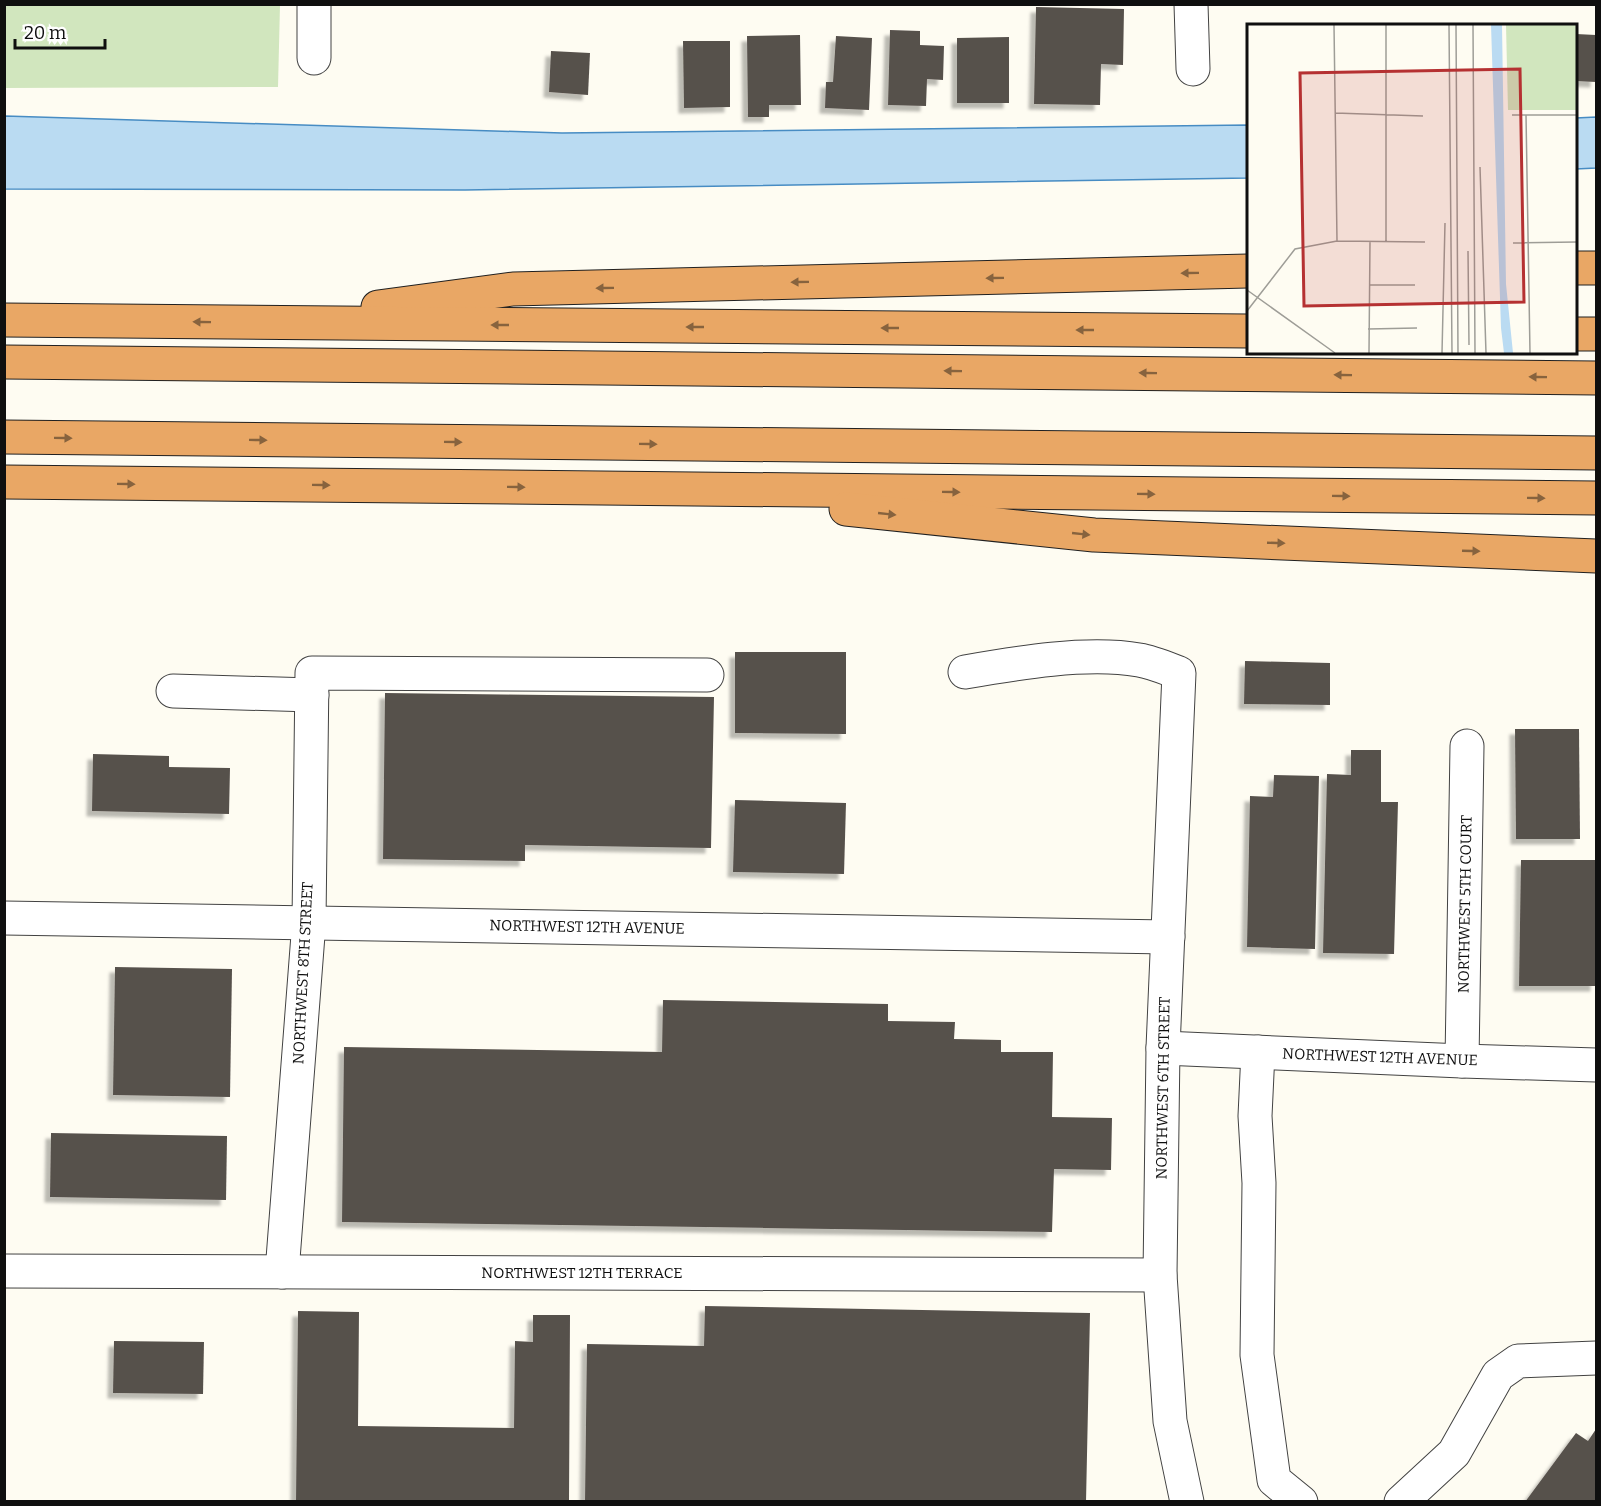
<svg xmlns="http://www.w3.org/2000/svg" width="1601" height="1506" font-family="Bitter,serif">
  <defs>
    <filter id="shadow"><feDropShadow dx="-5.5" dy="5.5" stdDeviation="1.5" flood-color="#0004"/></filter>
  </defs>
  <rect width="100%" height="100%" fill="#fefcf2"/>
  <path fill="#d1e6be" d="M4 5H280L278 87 5 88Z"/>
  <g fill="#badbf2" stroke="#478cc3" stroke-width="1.5">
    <path d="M5 116 562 133 1248 125V178L465 190 5 189Z"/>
    <path d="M1596 117V168L1576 169V118Z"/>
  </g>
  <g fill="#57514c" filter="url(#shadow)">
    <path d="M1036 7 1124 9 1123 65 1101 64 1100 105 1034 104Z"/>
    <path d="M890 30 920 31V45L944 46 943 80 927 79 926 106 888 105Z"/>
    <path d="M1576 34 1596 35V82L1576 81Z"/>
    <path d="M800 35 801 105H769V117H748L747 36Z"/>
    <path d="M836 36 872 38 869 110 825 108 826 82H833Z"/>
    <path d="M1009 37V103H957V38Z"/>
    <path d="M683 41H730V107L684 108Z"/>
    <path d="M551 51 590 53 588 95 549 92Z"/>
    <path d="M735 652H846V734L735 733Z"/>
    <path d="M1245 661 1330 663V705L1244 704Z"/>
    <path d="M385 693 714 697 711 848 525 845V861L383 859Z"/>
    <path d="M1515 729H1579L1580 839H1516Z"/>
    <path d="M1351 750H1381V802H1398L1394 954 1323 953 1327 774 1351 775Z"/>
    <path d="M93 754 169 756V767L230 768 229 814 92 811Z"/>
    <path d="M1274 775 1319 776 1315 949 1247 947 1250 796 1273 797Z"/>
    <path d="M735 800 846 803 844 874 733 872Z"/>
    <path d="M1521 860H1596V986H1519Z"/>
    <path d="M115 967 232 969 230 1097 113 1095Z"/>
    <path d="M663 1000 888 1004V1021L955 1022 954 1039 1001 1040V1052H1053L1052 1117 1112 1118 1111 1170 1054 1169 1052 1232 342 1222 344 1047 662 1052Z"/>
    <path d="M51 1133 227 1136 226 1200 50 1197Z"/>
    <path d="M705 1306 1090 1313 1086 1502H585L587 1344 704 1346Z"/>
    <path d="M298 1311 359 1312 358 1426 514 1428 515 1341 533 1342V1315H570L569 1502H296Z"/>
    <path d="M114 1341 204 1342 203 1394 113 1393Z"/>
    <path d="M1596 1429V1502H1525L1576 1433 1588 1441Z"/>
  </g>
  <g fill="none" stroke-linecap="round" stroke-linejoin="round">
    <g stroke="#424242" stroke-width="35">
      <g id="minor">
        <path d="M314 4V58"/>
        <path d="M1191 4 1193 69"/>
        <path d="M965 672C1017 663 1087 651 1139 660 1152 662 1166 668 1179 673L1163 1048 1160 1275 1170 1421 1187 1502"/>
        <path d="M173 691 312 695"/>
        <path d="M4 918 1168 937"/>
        <path d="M1163 1048 1462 1061 1596 1065"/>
        <path d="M1258 1052 1255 1116 1259 1183 1257 1355 1274 1480 1301 1502"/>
        <path d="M1462 1061 1467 746"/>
        <path d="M4 1271 1160 1275"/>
        <path d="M282 1272 309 922 312 673 707 675"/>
        <path d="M1401 1502 1454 1453 1498 1375 1518 1361 1596 1358"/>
      </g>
    </g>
    <g stroke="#202020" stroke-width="35">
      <g id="highway">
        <path d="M1576 268H1596"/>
        <path d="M378 307 513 289 1248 271"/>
        <path d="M4 320 1248 331"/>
        <path d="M1576 334H1596"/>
        <path d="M4 362 1596 378"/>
        <path d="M4 437 1596 453"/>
        <path d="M4 482 1596 498"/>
        <path d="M846 509 1094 535 1596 556"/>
      </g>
    </g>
    <use href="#minor" stroke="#fff" stroke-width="33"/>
    <use href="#highway" stroke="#e9a765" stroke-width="33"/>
  </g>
  <defs><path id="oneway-solid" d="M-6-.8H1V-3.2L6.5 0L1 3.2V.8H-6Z" transform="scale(1.5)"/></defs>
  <g fill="#87633e">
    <use href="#oneway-solid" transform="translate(1190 273) rotate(179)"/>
    <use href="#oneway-solid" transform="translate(995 278) rotate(179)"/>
    <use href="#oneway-solid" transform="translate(800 282) rotate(179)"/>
    <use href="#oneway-solid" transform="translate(605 288) rotate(179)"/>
    <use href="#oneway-solid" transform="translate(202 322) rotate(-179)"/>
    <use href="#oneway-solid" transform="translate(500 325) rotate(-180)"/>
    <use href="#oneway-solid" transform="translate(695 327) rotate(-180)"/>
    <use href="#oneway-solid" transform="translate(890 328) rotate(-180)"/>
    <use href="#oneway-solid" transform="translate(1085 330) rotate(-180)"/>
    <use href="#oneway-solid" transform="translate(953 371) rotate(-179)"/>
    <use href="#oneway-solid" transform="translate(1148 373) rotate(-179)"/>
    <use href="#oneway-solid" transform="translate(1343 375) rotate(-179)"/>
    <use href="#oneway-solid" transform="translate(1538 377) rotate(-179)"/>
    <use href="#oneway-solid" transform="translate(63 438) rotate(1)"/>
    <use href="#oneway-solid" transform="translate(258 440) rotate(1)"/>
    <use href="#oneway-solid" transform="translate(453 442) rotate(1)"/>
    <use href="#oneway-solid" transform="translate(648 444) rotate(1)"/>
    <use href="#oneway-solid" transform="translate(126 484) rotate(1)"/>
    <use href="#oneway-solid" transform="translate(321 485) rotate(1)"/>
    <use href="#oneway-solid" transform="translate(516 487) rotate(1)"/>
    <use href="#oneway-solid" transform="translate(951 492) rotate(1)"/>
    <use href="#oneway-solid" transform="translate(1146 494) rotate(1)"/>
    <use href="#oneway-solid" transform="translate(1341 496) rotate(1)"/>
    <use href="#oneway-solid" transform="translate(1536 498) rotate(1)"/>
    <use href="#oneway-solid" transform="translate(887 514) rotate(6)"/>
    <use href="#oneway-solid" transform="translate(1081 534) rotate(6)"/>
    <use href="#oneway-solid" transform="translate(1276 543) rotate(2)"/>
    <use href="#oneway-solid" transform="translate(1471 551) rotate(2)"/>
  </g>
  <g text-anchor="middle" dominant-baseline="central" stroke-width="6" stroke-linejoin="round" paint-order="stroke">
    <g font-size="15" fill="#0f0f0f" stroke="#fff">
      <text transform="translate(1465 904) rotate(-89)">NORTHWEST 5TH COURT</text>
      <text transform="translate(587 927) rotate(1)">NORTHWEST 12TH AVENUE</text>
      <text transform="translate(303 973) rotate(-87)">NORTHWEST 8TH STREET</text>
      <text transform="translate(1380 1057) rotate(2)">NORTHWEST 12TH AVENUE</text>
      <text transform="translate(1163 1088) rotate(-89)">NORTHWEST 6TH STREET</text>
      <text x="582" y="1273">NORTHWEST 12TH TERRACE</text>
    </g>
  </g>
  <g transform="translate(1247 24)">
    <rect width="330" height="330" fill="#fefcf2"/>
    <path d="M259 1H330V86H261Z" fill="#d1e6be"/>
    <path d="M244 1H255L259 260 266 329H257L254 304Z" fill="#badbf2"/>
    <path fill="none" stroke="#9e9d97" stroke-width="1.5" d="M87 1 90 217M139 1V218M202 1 205 329M209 1 211 329M226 1 228 329M88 89 176 92M265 91H330M279 91 283 329M233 143 239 329M266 219 330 218M221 227 222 321M122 261H168M0 266 88 329M0 287 48 225 90 217 178 218M121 305 170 304M122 329 123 217M195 329 198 199"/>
    <path fill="#b53132" fill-opacity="0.15" stroke="#b53132" stroke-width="3" d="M273 45 277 278 57 282 53 49Z"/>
    <rect width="330" height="330" fill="none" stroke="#0f0f0f" stroke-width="3"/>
  </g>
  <rect width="1601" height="1506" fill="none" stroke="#0f0f0f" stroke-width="12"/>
  <path d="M15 39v9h90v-9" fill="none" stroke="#0f0f0f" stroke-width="3"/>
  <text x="24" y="39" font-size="18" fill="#0f0f0f" stroke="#ffffff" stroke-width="4.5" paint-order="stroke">20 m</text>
</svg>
